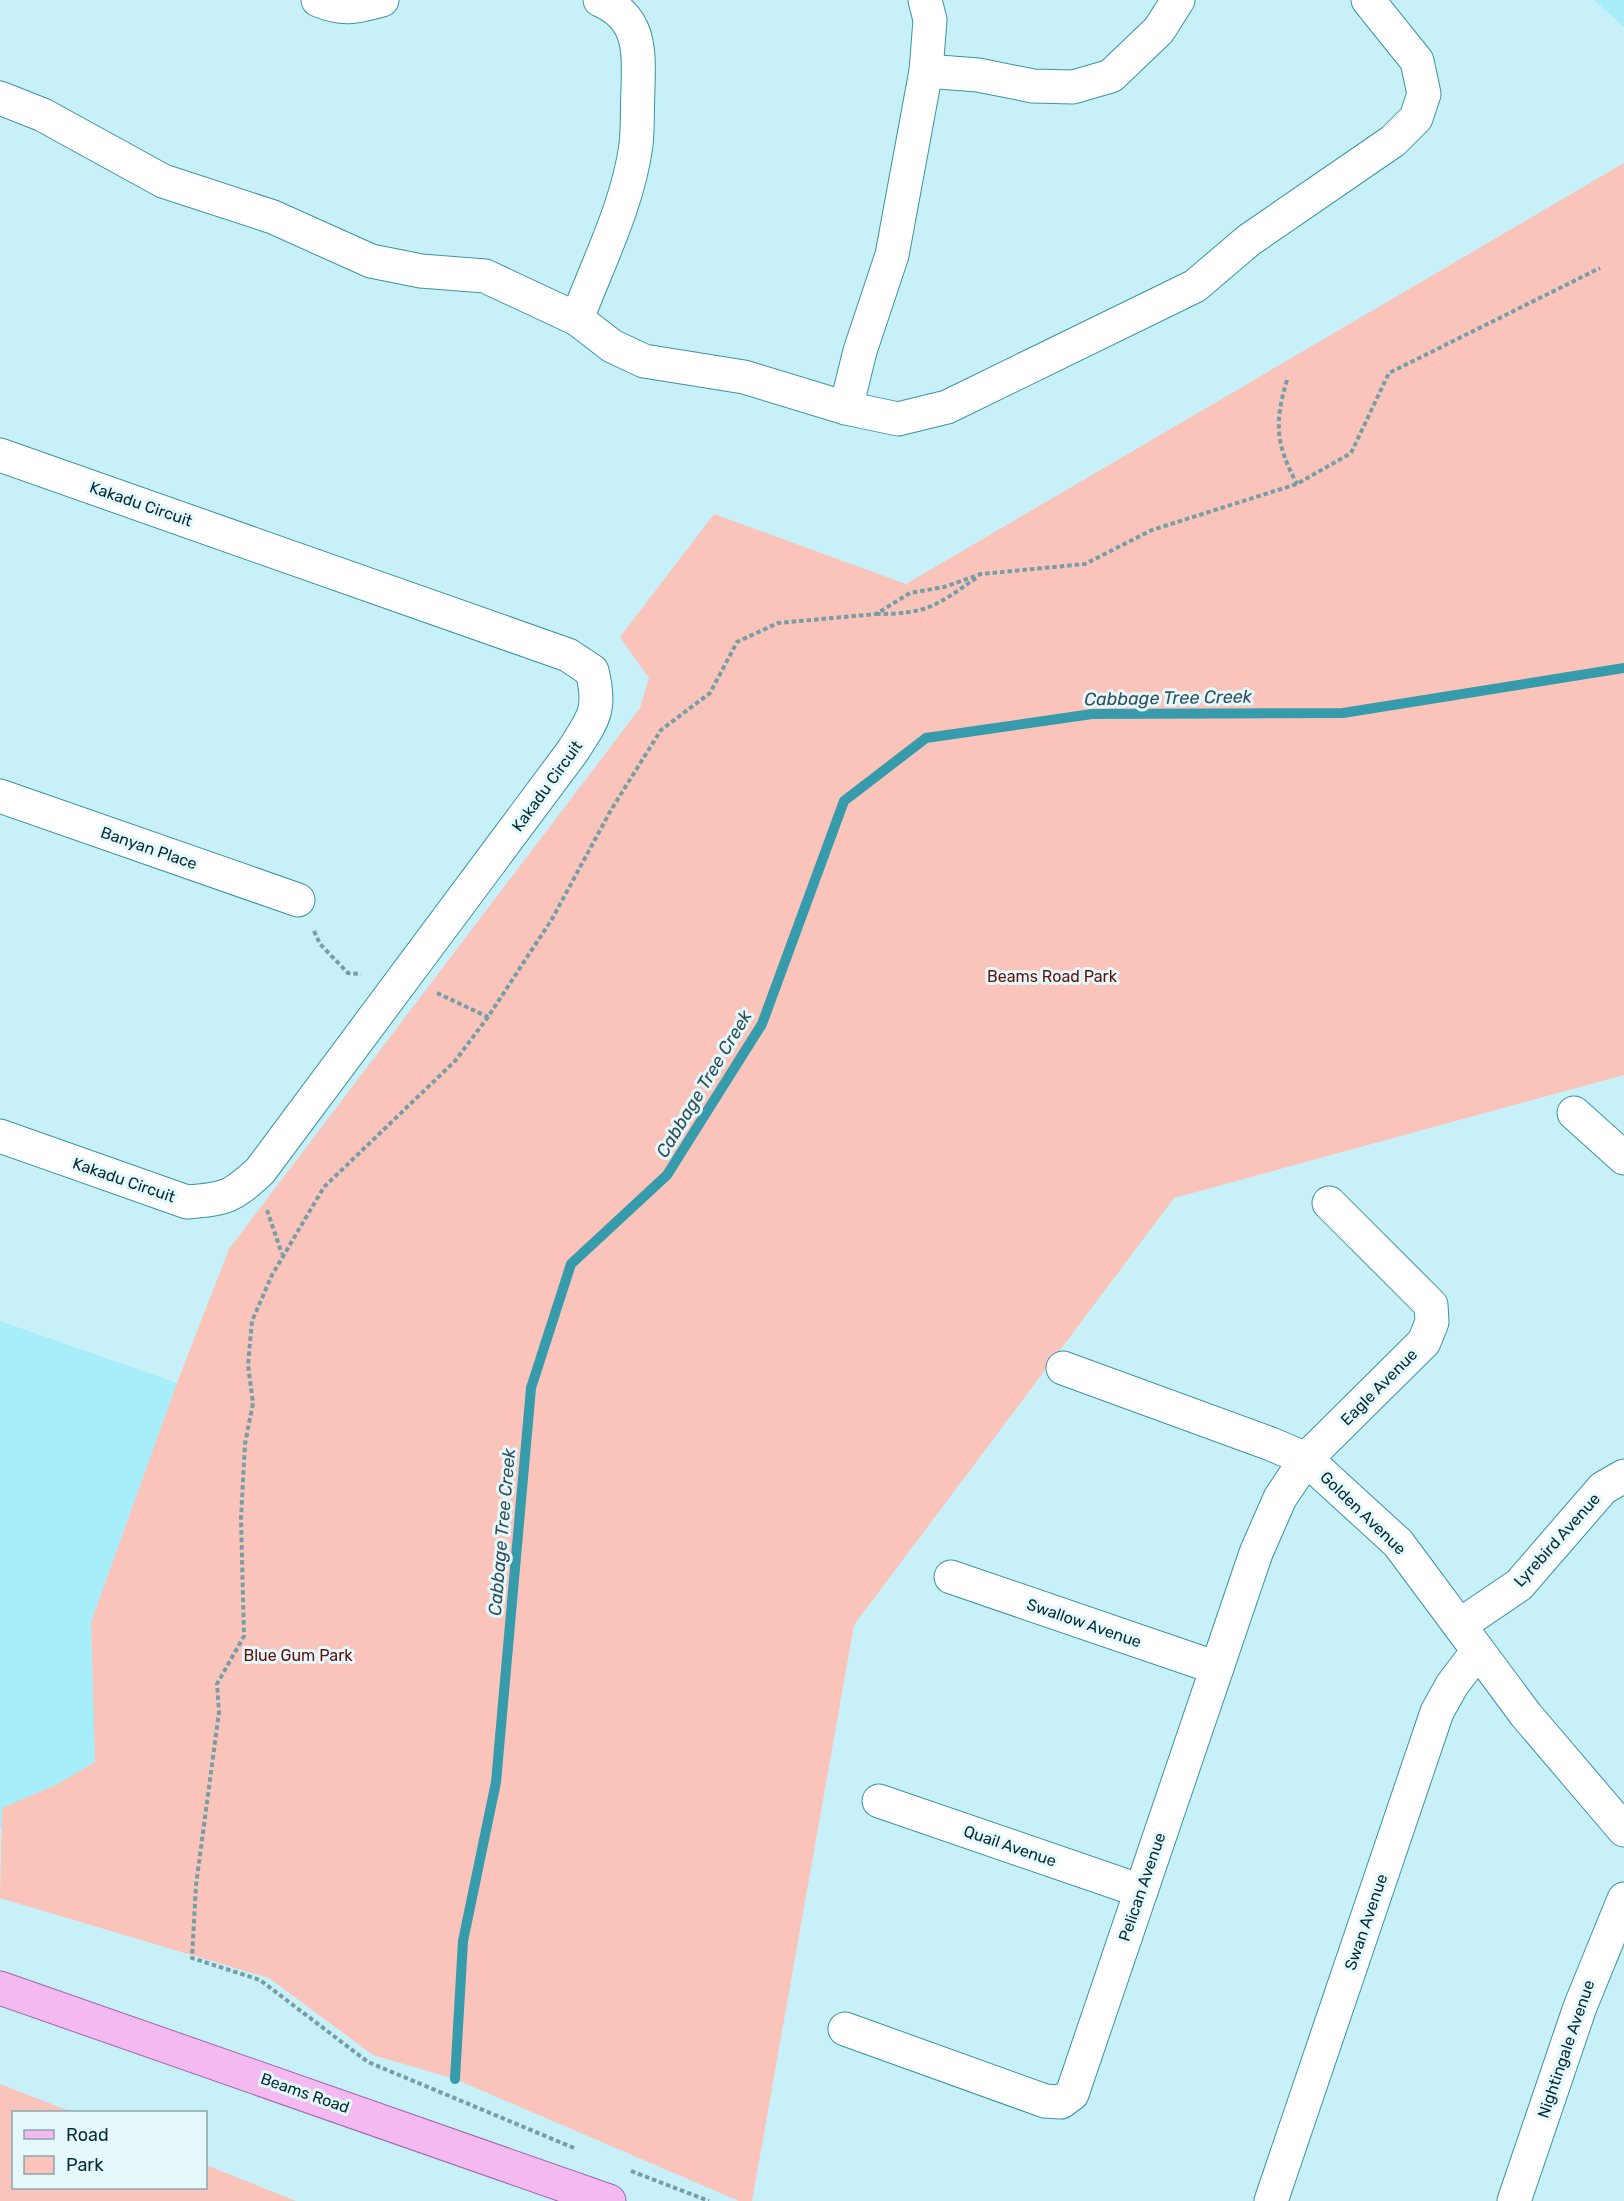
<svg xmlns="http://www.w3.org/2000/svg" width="1624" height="2201" font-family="Rubik,sans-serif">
  <rect width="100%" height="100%" fill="#c7f0f8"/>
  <g fill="#a8edfa">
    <path d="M1594 0H1624V27Z"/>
    <path d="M0 1321 177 1383 91 1622 98 1827 0 1829Z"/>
  </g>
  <g fill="#fbc4bb">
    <path d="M1624 163V1075L1174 1198 854 1625 752 2201H739L455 2079 373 2055 269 1978 0 1898 2 1808 56 1785 95 1762 91 1622 177 1383 229 1249 640 708 649 678 620 637 714 514 906 584Z"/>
    <path d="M0 2084 72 2112H14V2188H206V2165L296 2201H0Z"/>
  </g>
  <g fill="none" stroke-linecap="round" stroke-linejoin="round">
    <path stroke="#369bab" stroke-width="10" d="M455 2079 463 1941 496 1782 531 1388 571 1264 667 1175 762 1024 844 801 926 738 1092 714 1343 713 1624 668"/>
    <g stroke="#3994a3" stroke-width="35">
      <g id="minor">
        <path d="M318 0C344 11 356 7 382 0"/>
        <path d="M926 71 978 75 1033 86 1073 87 1111 76 1159 30 1178 0"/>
        <path d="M0 98 43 115 163 181 273 217 371 261 421 271 485 276 577 319 612 346 644 361 744 377 846 408 898 419 947 407 1195 286 1249 240 1393 141 1416 118 1424 94 1417 61 1368 0"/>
        <path d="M577 319C598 263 628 205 636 145 638 127 637 107 638 89 639 50 641 18 600 0"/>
        <path d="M846 408 860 351 892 255 926 71 930 20 925 0"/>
        <path d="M0 455 568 655 592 671C602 711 593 719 572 752L260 1171C232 1197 226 1199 187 1202L0 1136"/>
        <path d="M0 796 298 900"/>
        <path d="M1574 1113 1624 1158"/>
        <path d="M1063 1368 1271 1444 1306 1459 1398 1543 1526 1715 1624 1830"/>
        <path d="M951 1577 1217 1668"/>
        <path d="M1460 1625 1519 1585 1603 1488 1624 1476"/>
        <path d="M879 1801 1141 1891"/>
        <path d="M845 2029 1045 2101 1061 2102 1072 2094 1256 1553 1280 1498 1306 1459 1424 1342 1432 1322 1431 1305 1329 1203"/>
        <path d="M1271 2201 1437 1712 1452 1685 1477 1652"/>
        <path d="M1514 2201 1580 2007 1624 1899"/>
      </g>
    </g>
    <g stroke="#9d69a8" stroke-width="35">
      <path id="major" d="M0 1988 609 2201"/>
    </g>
    <g stroke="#759ea5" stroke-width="4" stroke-dasharray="4.5 3" stroke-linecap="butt">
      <path d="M1287 380C1274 423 1276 445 1297 484"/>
      <path d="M876 614C927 614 936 606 976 578"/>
      <path d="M314 931 320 944 348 973 361 974"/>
      <path d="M437 993 488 1017"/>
      <path d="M267 1210 282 1254"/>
      <path d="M574 2148 368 2062 260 1980 192 1958 196 1885 219 1712 217 1684 244 1636 241 1518 245 1444 253 1403 248 1365 252 1321 272 1275 324 1187 455 1061 488 1017 552 919 611 810 661 730 710 693 737 642 778 623 876 614 910 593 944 587 981 574 1085 564 1152 530 1297 484 1351 453 1389 373 1600 268"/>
      <path d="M631 2171 709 2201"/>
    </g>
    <use href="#minor" stroke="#fff" stroke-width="33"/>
    <use href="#major" stroke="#f5b9f1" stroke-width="33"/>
  </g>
  <g text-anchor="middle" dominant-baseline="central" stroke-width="6" stroke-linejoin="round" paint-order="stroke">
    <g font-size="16" fill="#042c32" stroke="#e5f9fd">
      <text transform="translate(141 504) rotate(19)">Kakadu Circuit</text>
      <text transform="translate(547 786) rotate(-54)">Kakadu Circuit</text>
      <text transform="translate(149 848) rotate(19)">Banyan Place</text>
      <text transform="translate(124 1180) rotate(19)">Kakadu Circuit</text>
      <text transform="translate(1379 1387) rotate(-45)">Eagle Avenue</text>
      <text transform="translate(1363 1513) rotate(44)">Golden Avenue</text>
      <text transform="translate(1557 1540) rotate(-48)">Lyrebird Avenue</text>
      <text transform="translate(1084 1623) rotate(19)">Swallow Avenue</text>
      <text transform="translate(1010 1846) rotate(19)">Quail Avenue</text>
      <text transform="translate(1142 1887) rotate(-71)">Pelican Avenue</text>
      <text transform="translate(1366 1922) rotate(-71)">Swan Avenue</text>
      <text transform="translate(1566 2049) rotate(-71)">Nightingale Avenue</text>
      <text transform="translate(305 2093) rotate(19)">Beams Road</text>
    </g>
    <g font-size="16" fill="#5f1109" stroke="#e5f9fd">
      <text x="1052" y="976">Beams Road Park</text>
      <text x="298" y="1655">Blue Gum Park</text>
    </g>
    <g font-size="18" font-style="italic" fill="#314f55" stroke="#e5f9fd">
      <text transform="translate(1168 698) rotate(-1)">Cabbage Tree Creek</text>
      <text transform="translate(704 1084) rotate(-59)">Cabbage Tree Creek</text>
      <text transform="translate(502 1532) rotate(-85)">Cabbage Tree Creek</text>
    </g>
  </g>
  <rect x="12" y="2111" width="195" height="78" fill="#e5f9fd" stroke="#8ba7ac" stroke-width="1.5"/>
  <rect x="24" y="2130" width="30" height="9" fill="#f5b9f1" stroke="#8ba7ac" stroke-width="1.5"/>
  <text x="66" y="2141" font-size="18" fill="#042c32">Road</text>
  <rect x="24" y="2156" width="30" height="18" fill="#fbc4bb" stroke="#8ba7ac" stroke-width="1.5"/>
  <text x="66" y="2171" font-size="18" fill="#042c32">Park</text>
</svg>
